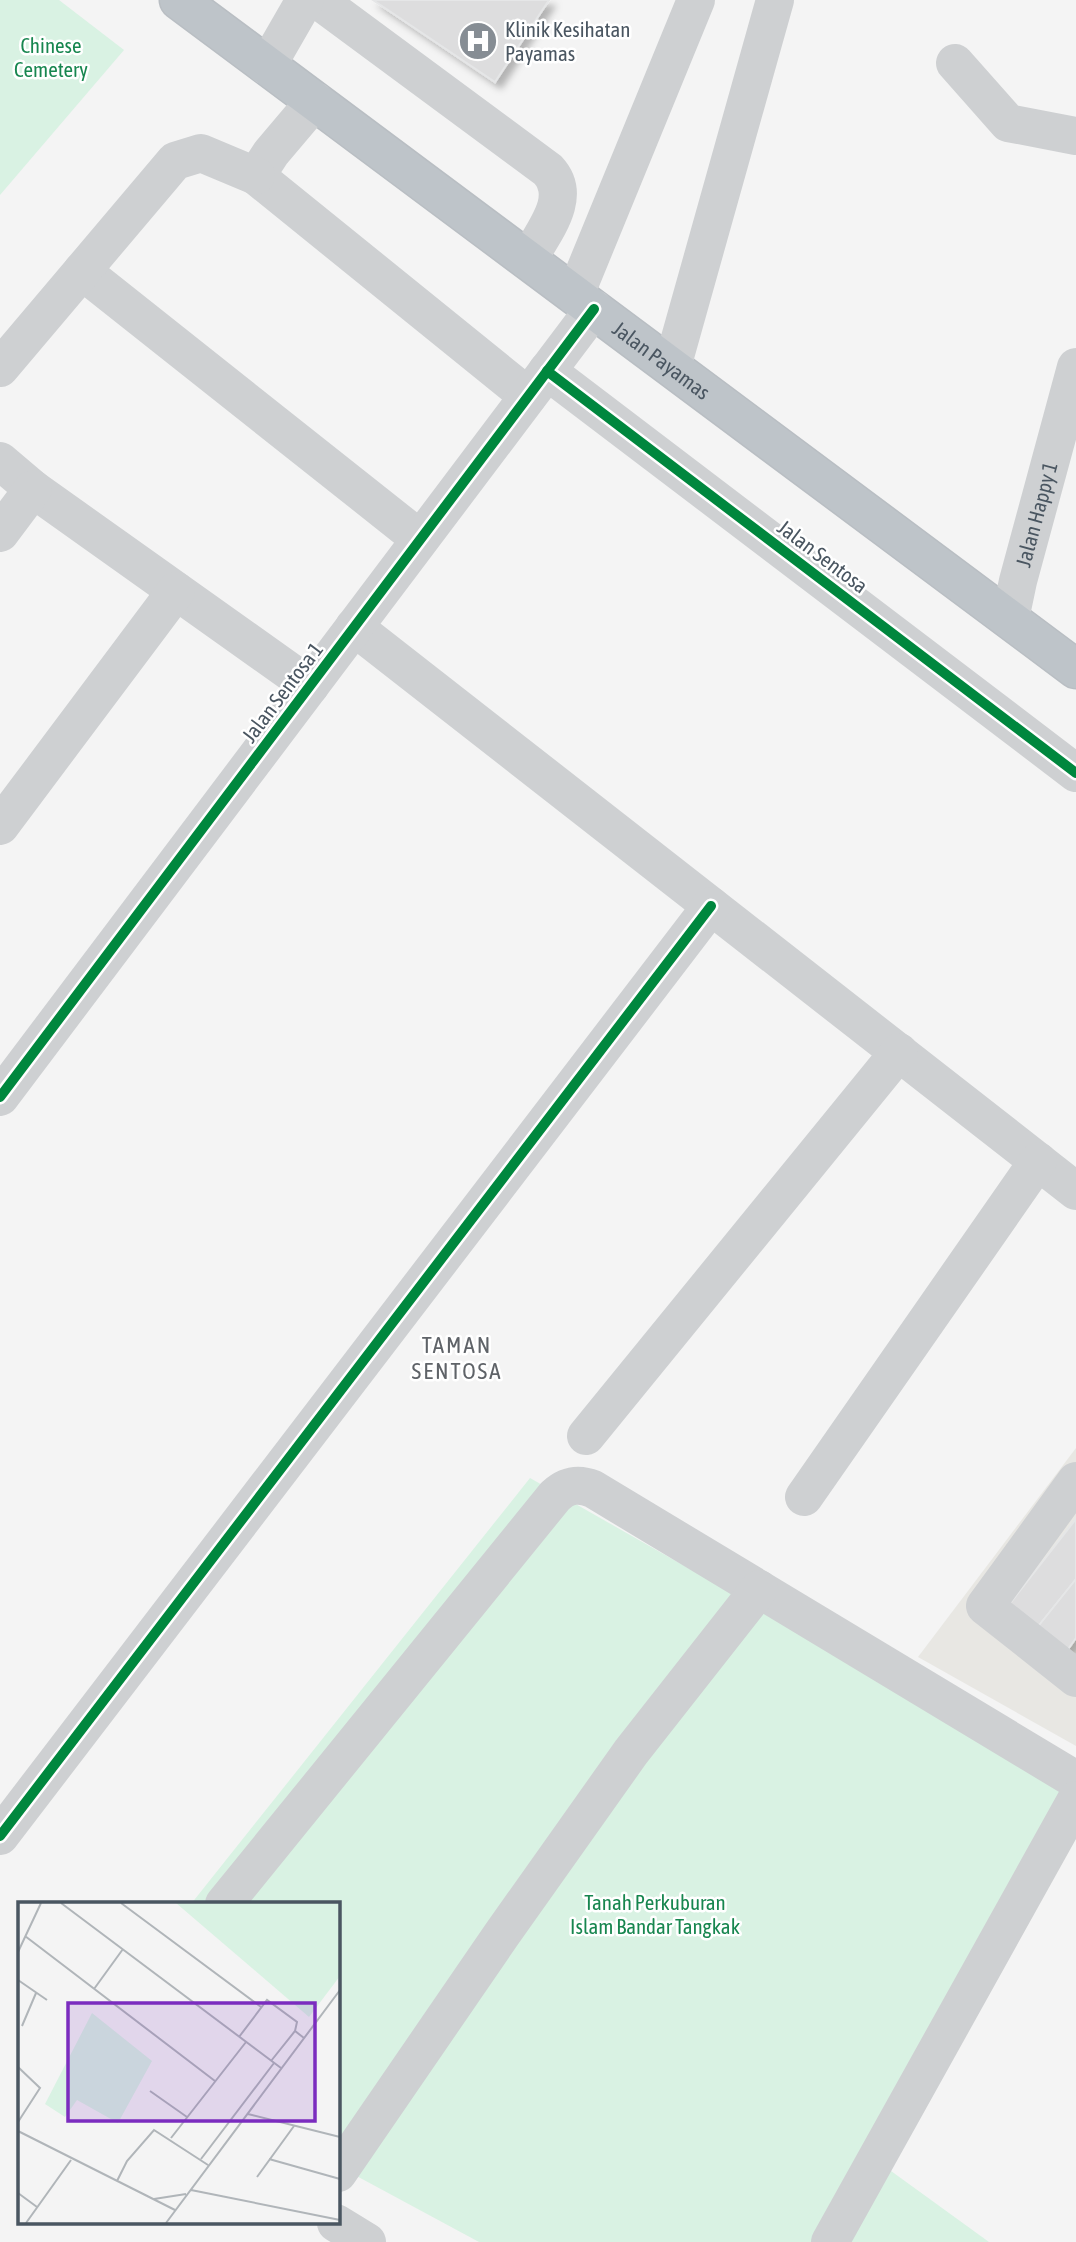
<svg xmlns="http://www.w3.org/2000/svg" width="1076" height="2242" font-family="'Asap Condensed',sans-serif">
  <defs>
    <filter id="shadow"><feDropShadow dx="6" dy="6" stdDeviation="3.5" flood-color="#0004"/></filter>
  </defs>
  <rect width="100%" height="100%" fill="#f4f4f4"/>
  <path fill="#e8e7e3" d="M1076 1448V1746L918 1657Z"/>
  <g fill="#d9f2e3">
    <path d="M0 0H59L124 50 0 195Z"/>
    <path d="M530 1478 1076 1789 880 2163 989 2242H479L338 2166V1904H191Z"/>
  </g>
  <g fill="#ddddde" stroke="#e5e6e7" stroke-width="2" filter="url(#shadow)">
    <path d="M373 0H549L495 82Z"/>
    <path d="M1076 1519V1579L1036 1629 1008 1606Z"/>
    <path d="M1076 1579V1638L1066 1652 1036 1629Z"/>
  </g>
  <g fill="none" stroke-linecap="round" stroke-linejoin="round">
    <g stroke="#b9bec3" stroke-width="41">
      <g id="highway">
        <path id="s2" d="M179 0 1076 669"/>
      </g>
    </g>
    <g stroke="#ced0d2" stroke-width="38">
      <path d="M318 0 548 170C574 198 542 233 528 260"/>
      <path d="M955 63 1008 123 1076 136"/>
      <path d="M267 66 305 0"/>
      <path d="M315 101 271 153 256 176 528 396"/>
      <path d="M82 271 420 539"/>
      <path d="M575 295 696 0"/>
      <path d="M672 367 775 0"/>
      <path d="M0 368 175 161 201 153 256 176"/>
      <path d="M547 371 1076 773"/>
      <path d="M0 461 33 489 310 686"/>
      <path d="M0 533 33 489"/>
      <path id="s1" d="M1010 619 1018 581 1076 367"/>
      <path d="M354 627 1076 1191"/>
      <path d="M0 826 176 591"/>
      <path d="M0 1097 594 309"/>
      <path d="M586 1436 899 1052"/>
      <path d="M1076 1481 985 1606 1076 1678"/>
      <path d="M804 1497 1038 1161"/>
      <path d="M0 1836 711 906"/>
      <path d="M224 1904 555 1496C567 1485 578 1483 593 1489L1076 1780"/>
      <path d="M338 2173 502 1934 631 1752 759 1589"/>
      <path d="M336 2223 367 2242"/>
      <path d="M830 2242 1076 1800"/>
    </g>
    <use href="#highway" stroke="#bec4c9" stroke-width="38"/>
    <g stroke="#fff" stroke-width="15">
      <g id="cycleway">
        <path d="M547 371 1076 773"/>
        <path d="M0 1097 594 309"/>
        <path d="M0 1836 711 906"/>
      </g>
    </g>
    <use href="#cycleway" stroke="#00873e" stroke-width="10"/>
  </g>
  <defs>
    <g id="hospital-disc" transform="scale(2.0125)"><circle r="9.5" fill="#868d94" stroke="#fff"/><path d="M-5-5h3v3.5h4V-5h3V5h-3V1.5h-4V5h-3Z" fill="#fff"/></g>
  </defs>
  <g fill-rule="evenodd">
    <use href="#hospital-disc" x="478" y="41"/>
  </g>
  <g text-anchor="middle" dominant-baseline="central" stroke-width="5" stroke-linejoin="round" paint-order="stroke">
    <g font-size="21" fill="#4a5661" stroke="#fff" text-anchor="start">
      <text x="505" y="29">Klinik Kesihatan<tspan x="505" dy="24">Payamas</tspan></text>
    </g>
    <g font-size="21" fill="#17864f" stroke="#fff">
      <text x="51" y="45">Chinese<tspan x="51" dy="24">Cemetery</tspan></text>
      <text x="655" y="1902">Tanah Perkuburan<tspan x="655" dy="24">Islam Bandar Tangkak</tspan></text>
    </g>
    <g font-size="21" fill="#4a5661" stroke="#fff">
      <text stroke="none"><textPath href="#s2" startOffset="602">Jalan Payamas</textPath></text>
      <text stroke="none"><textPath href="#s1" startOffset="108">Jalan Happy 1</textPath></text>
      <text transform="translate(823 556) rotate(37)">Jalan Sentosa</text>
      <text transform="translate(282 692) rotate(-53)">Jalan Sentosa 1</text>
    </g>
    <g font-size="23" letter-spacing="2" fill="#5f6368" stroke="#fff">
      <text x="457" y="1345">TAMAN<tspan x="457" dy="26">SENTOSA</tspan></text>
    </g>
  </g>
  <g transform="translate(18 1902)">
    <rect width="322" height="322" fill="#f4f4f4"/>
    <path d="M158 1H322V74L291 115ZM74 111 134 159 100 221 59 198 47 215 27 202Z" fill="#d9f2e3"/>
    <path fill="none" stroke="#b0b5b9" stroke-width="2" d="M43 1 263 166M103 1 243 105M7 34 197 179M0 50 23 1M0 78 29 98M76 87 105 47M4 124 18 91M221 135 249 98 279 120 277 129M253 159 277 129 286 136M0 165 22 186 0 220M132 189 169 215M230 212 322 235M0 229 157 308M153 236 228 140M183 257 256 161M251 257 322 277M239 275 276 224M99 279 109 259 136 228 190 263M173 288 322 318M0 291 19 305M136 297 168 292M8 321 53 258M148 321 322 88"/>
    <path fill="#7b2cbf" fill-opacity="0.15" stroke="#7b2cbf" stroke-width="3.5" d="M50 101H297V219H50Z"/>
    <rect width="322" height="322" fill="none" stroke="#4a5661" stroke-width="3.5"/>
  </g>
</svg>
